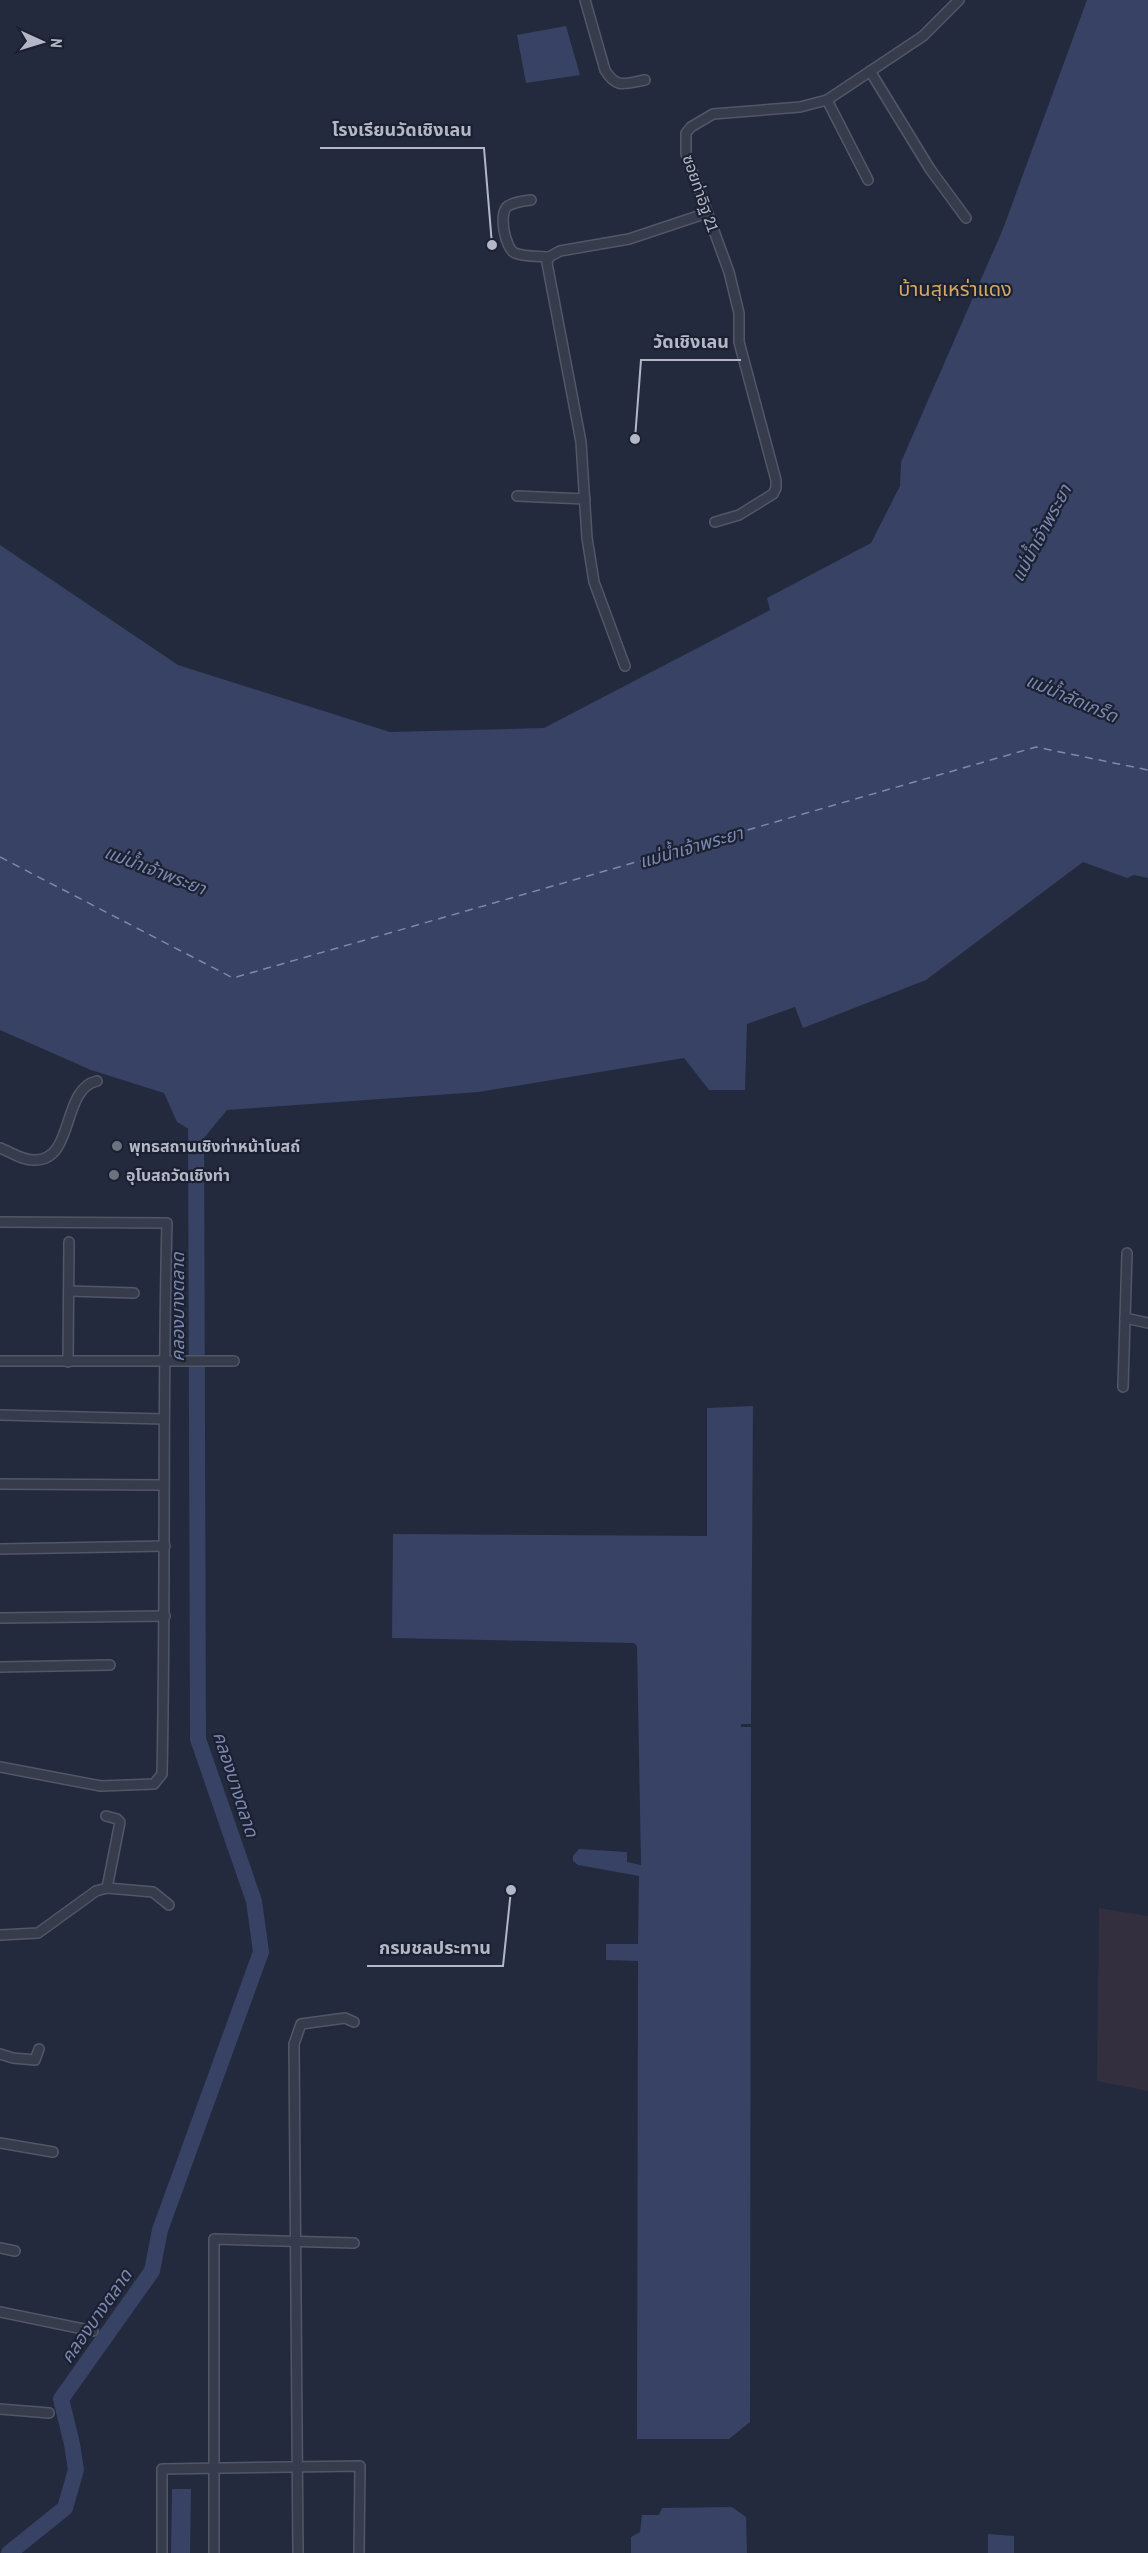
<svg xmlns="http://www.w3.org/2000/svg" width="1148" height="2553" font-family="'Archivo Narrow','Noto Sans Thai',sans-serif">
  <rect width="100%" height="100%" fill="#232a3d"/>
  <path fill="#342f3e" d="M1099 1908 1148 1916V2091L1097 2081Z"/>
  <g fill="#374264">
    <path d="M1087 0H1148V878L1134 875 1127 878 1083 862 926 980 803 1028 795 1007 747 1024 745 1090H709L684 1058 479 1092 227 1110 204 1138 177 1122 164 1093 91 1070 0 1030V545L178 665 390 732 544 728 770 610 767 598 871 543 900 486 901 462 1003 229Z"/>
    <path d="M566 26 580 75 526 83 517 35Z"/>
    <path d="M753 1406 751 1724H741V1727H751L750 2422 729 2439H637L638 1961 606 1960V1944H638L639 1876 578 1865 573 1861V1856L579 1849 627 1852V1862L641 1865 637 1646 634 1643 392 1638 393 1534 707 1536V1408Z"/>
    <path d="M172 2489H191L190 2553H171Z"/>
    <path d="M732 2507 746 2517 747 2553H631V2537L640 2532 642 2515H659L662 2508Z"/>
    <path d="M988 2534 1014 2536V2553H988Z"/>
  </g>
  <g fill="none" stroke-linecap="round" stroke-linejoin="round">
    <path stroke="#374264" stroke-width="16" d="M9 2553 65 2508 76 2470 72 2444 61 2399 152 2271 160 2230 261 1952 254 1901 198 1739 196 1111"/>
    <path stroke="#7b88b0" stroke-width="1.5" stroke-dasharray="8 6" stroke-linecap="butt" d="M0 857 233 978 1036 747 1148 770"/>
    <g stroke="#525768" stroke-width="12">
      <g id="minor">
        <path d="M585 0 605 70C617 90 626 83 645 80"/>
        <path d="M870 71 930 169 966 218"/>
        <path d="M827 100 868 180"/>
        <path d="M531 200C524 201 514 202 508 206 498 212 505 249 515 253 524 257 539 256 549 257"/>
        <path d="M517 496 585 499"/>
        <path d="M715 522 739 515 773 494 776 488V480L739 342V313L729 272 686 154V133L691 127 713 114 800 107 827 100 923 36 959 0"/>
        <path d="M625 666 594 582 587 538 581 442 547 263 549 257 560 251 629 239 707 213"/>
        <path d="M0 1148C11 1152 23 1161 35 1160 75 1160 61 1089 97 1081"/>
        <path d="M0 1222 167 1223C162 1406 166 1590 162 1774L154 1784 101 1786 0 1767"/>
        <path d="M69 1291 134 1293"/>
        <path d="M1125 1318 1148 1323"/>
        <path d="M0 1361H234"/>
        <path d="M68 1362 69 1242"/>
        <path d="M1123 1387 1127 1253"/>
        <path d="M0 1415 164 1419"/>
        <path d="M0 1484 164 1485"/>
        <path d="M0 1549 165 1546"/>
        <path d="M0 1618 165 1616"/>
        <path d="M0 1667 110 1665"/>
        <path d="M106 1816 117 1819 120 1822 107 1888"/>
        <path d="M0 1935 38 1933 96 1891 107 1888 153 1892 169 1905"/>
        <path d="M0 2054 13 2058 35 2060 39 2049"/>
        <path d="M0 2143 53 2152"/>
        <path d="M0 2248 15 2251"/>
        <path d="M0 2312 93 2331"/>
        <path d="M0 2409 49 2413"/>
        <path d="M162 2553V2469L360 2466 359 2553"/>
        <path d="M214 2553V2239L354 2243"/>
        <path d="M298 2553 294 2044 301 2024 345 2018 354 2022"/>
      </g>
    </g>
    <use href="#minor" stroke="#373c4d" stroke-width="9"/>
  </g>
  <g fill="#6b7280" stroke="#1c2132" stroke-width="2">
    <circle cx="117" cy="1146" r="6"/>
    <circle cx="114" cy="1175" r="6"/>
  </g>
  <g text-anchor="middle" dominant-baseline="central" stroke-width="4.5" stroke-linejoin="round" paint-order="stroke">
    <g font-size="16" fill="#b3b7c8" stroke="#1c2132">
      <text transform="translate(701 193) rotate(71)">ซอยท่าอิฐ 21</text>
    </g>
    <g font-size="16" font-weight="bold" fill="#b3b7c8" stroke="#1c2132" text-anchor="start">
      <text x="129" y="1146">พุทธสถานเชิงท่าหน้าโบสถ์</text>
      <text x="126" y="1175">อุโบสถวัดเชิงท่า</text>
    </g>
    <g font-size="18" font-style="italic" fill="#7b88b0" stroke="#1c2132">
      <text transform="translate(1041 533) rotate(-62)">แม่น้ำเจ้าพระยา</text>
      <text transform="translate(1072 698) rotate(23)">แม่น้ำลัดเกร็ด</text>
      <text transform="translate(691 847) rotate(-16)">แม่น้ำเจ้าพระยา</text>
      <text transform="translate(155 870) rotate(21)">แม่น้ำเจ้าพระยา</text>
      <text transform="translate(177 1307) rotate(-90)">คลองบางตลาด</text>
      <text transform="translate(236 1784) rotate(72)">คลองบางตลาด</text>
      <text transform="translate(96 2316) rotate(-55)">คลองบางตลาด</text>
    </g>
    <g font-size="20" fill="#d5a962" stroke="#1c2132">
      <text x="955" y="288">บ้านสุเหร่าแดง</text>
    </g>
  </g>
  <path fill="none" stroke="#b3b7c8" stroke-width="2" d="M492 245L484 148H320M635 439L641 360H741M511 1890L503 1966H367"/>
  <g fill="#b3b7c8" stroke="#1c2132" stroke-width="2">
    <circle cx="492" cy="245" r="6"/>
    <circle cx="635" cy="439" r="6"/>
    <circle cx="511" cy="1890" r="6"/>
  </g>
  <g font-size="18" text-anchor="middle" font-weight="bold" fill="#b3b7c8" stroke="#1c2132" stroke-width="4.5" stroke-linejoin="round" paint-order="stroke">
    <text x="402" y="136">โรงเรียนวัดเชิงเลน</text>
    <text x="691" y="348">วัดเชิงเลน</text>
    <text x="435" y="1954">กรมชลประทาน</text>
  </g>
  <g transform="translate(42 42) rotate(94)" stroke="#1c2132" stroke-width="4.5" paint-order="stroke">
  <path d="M0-4.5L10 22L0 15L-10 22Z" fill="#b3b7c8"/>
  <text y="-9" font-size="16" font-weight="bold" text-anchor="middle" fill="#b3b7c8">N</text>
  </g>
</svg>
